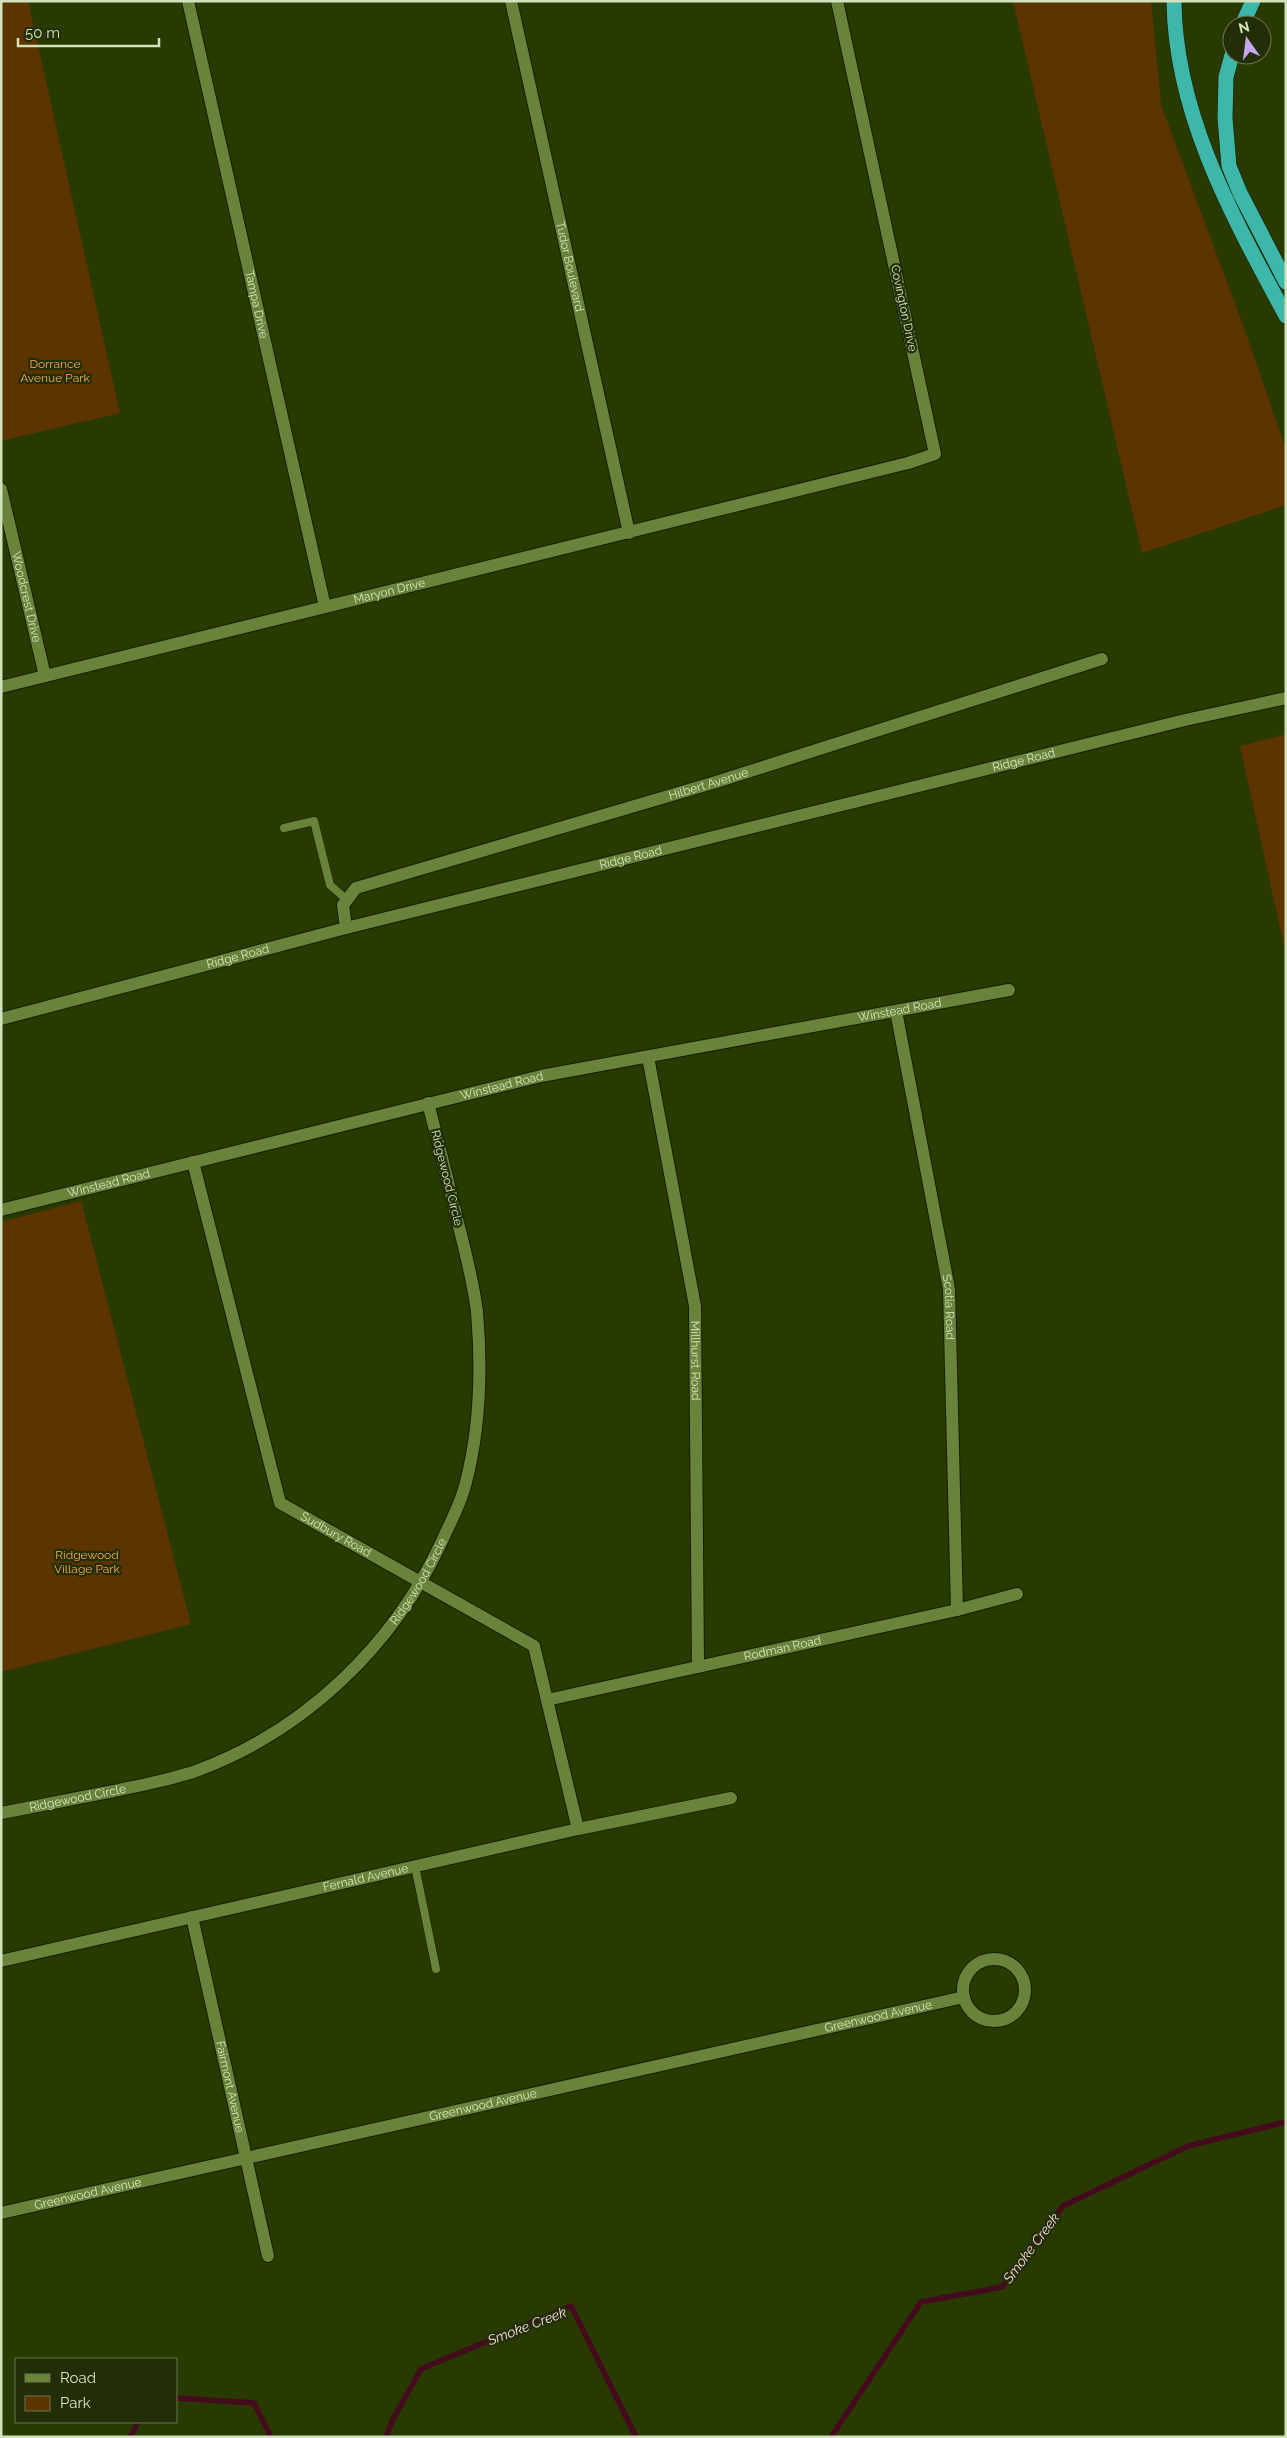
<svg xmlns="http://www.w3.org/2000/svg" width="1287" height="2438" font-family="Raleway,sans-serif">
  <rect width="100%" height="100%" fill="#293a00"/>
  <g fill="#5c3400">
    <path d="M1 1H28L120 413 1 441Z"/>
    <path d="M1013 1H1151L1161 105 1244 328 1286 449V505L1142 553Z"/>
    <path d="M1286 734V955L1240 746Z"/>
    <path d="M81 1201 191 1624 1 1672V1222Z"/>
  </g>
  <g fill="none" stroke-linecap="round" stroke-linejoin="round">
    <g stroke="#440a1e" stroke-width="5.5">
      <path d="M176 2398 254 2403 271 2437"/>
      <path d="M130 2437 138 2422"/>
      <path d="M386 2437 392 2421 421 2369 571 2306 636 2437"/>
      <path d="M831 2437 921 2302 1002 2287 1063 2206 1188 2146 1286 2122"/>
    </g>
    <g stroke="#141f00" stroke-width="9">
      <g id="service">
        <path d="M284 828 314 821 330 885 346 899"/>
        <path d="M415 1866 436 1969"/>
      </g>
    </g>
    <g stroke="#141f00" stroke-width="14">
      <g id="minor">
        <path id="s1" d="M188 1 325 607"/>
        <path id="s2" d="M511 1 629 533"/>
        <path id="s3" d="M1 489 45 676"/>
        <path id="s4" d="M1 687 908 463 935 454 837 1"/>
        <path id="s5" d="M346 928 343 905 356 888 716 782 1102 659"/>
        <path id="s6" d="M896 1011 949 1289 957 1610"/>
        <path id="s7" d="M648 1057 695 1306 698 1667"/>
        <path id="s8" d="M193 1162 280 1503 534 1646 578 1829"/>
        <path id="s9" d="M1 1210 541 1076 1009 990"/>
        <path id="s10" d="M547 1700 957 1610 1017 1594"/>
        <path id="s11" d="M1 1813C39 1806 76 1798 114 1791 142 1785 170 1780 196 1771 305 1731 394 1645 442 1541 450 1523 460 1505 465 1486 480 1430 482 1370 477 1312 473 1280 465 1250 457 1219 448 1180 438 1142 428 1103"/>
        <path id="s12" d="M192 1917 268 2256"/>
        <circle cx="994" cy="1990" r="31"/>
        <path id="s13" d="M1 1961 578 1829 731 1798"/>
        <path id="s14" d="M1 2213 964 1997"/>
      </g>
    </g>
    <g stroke="#141f00" stroke-width="14">
      <g id="tertiary">
        <path id="s15" d="M1 1019 346 928 1185 720 1286 698"/>
      </g>
    </g>
    <g stroke="#141f00" stroke-width="16">
      <g id="motorway">
        <path d="M1174 1C1175 115 1234 219 1286 316"/>
        <path d="M1242 25 1253 1"/>
        <path d="M1232 55 1226 77 1225 118 1229 166 1240 193 1286 282"/>
      </g>
    </g>
    <use href="#service" stroke="#6a833a" stroke-width="8"/>
    <use href="#minor" stroke="#6a833a" stroke-width="12"/>
    <use href="#tertiary" stroke="#6a833a" stroke-width="12"/>
    <use href="#motorway" stroke="#3db7aa" stroke-width="15"/>
  </g>
  <g text-anchor="middle" dominant-baseline="central" stroke-width="4.5" stroke-linejoin="round" paint-order="stroke">
    <g font-size="12" fill="#d3e2bd" stroke="#222e07">
      <text stroke="none"><textPath href="#s2" startOffset="272">Tudor Boulevard</textPath></text>
      <text stroke="none"><textPath href="#s1" startOffset="311">Tampa Drive</textPath></text>
      <text transform="translate(904 308) rotate(78)">Covington Drive</text>
      <text stroke="none"><textPath href="#s4" startOffset="400">Maryon Drive</textPath></text>
      <text stroke="none"><textPath href="#s3" startOffset="111">Woodcrest Drive</textPath></text>
      <text stroke="none"><textPath href="#s15" startOffset="1055">Ridge Road</textPath></text>
      <text stroke="none"><textPath href="#s5" startOffset="412">Hilbert Avenue</textPath></text>
      <text stroke="none"><textPath href="#s15" startOffset="650">Ridge Road</textPath></text>
      <text stroke="none"><textPath href="#s15" startOffset="245">Ridge Road</textPath></text>
      <text stroke="none"><textPath href="#s9" startOffset="921">Winstead Road</textPath></text>
      <text stroke="none"><textPath href="#s9" startOffset="516">Winstead Road</textPath></text>
      <text transform="translate(447 1178) rotate(76)">Ridgewood Circle</text>
      <text stroke="none"><textPath href="#s9" startOffset="111">Winstead Road</textPath></text>
      <text stroke="none"><textPath href="#s6" startOffset="301">Scotia Road</textPath></text>
      <text stroke="none"><textPath href="#s7" startOffset="308">Millhurst Road</textPath></text>
      <text stroke="none"><textPath href="#s8" startOffset="416">Sudbury Road</textPath></text>
      <text stroke="none"><textPath href="#s11" startOffset="498">Ridgewood Circle</textPath></text>
      <text stroke="none"><textPath href="#s10" startOffset="241">Rodman Road</textPath></text>
      <text stroke="none"><textPath href="#s11" startOffset="78">Ridgewood Circle</textPath></text>
      <text stroke="none"><textPath href="#s13" startOffset="374">Fernald Avenue</textPath></text>
      <text stroke="none"><textPath href="#s14" startOffset="899">Greenwood Avenue</textPath></text>
      <text stroke="none"><textPath href="#s12" startOffset="174">Fairmont Avenue</textPath></text>
      <text stroke="none"><textPath href="#s14" startOffset="494">Greenwood Avenue</textPath></text>
      <text stroke="none"><textPath href="#s14" startOffset="89">Greenwood Avenue</textPath></text>
    </g>
    <g font-size="12" fill="#fcaa52" stroke="#222e07">
      <text x="55" y="364">Dorrance<tspan x="55" dy="14">Avenue Park</tspan></text>
      <text x="87" y="1555">Ridgewood<tspan x="87" dy="14">Village Park</tspan></text>
    </g>
    <g font-size="14" font-style="italic" fill="#f9dae0" stroke="#222e07">
      <text transform="translate(1031 2248) rotate(-53)">Smoke Creek</text>
      <text transform="translate(527 2326) rotate(-21)">Smoke Creek</text>
    </g>
  </g>
  <rect width="1287" height="2438" fill="none" stroke="#d3e2bd" stroke-width="5"/>
  <rect x="15" y="2358" width="162" height="65" fill="#222e07" stroke="#697650"/>
  <rect x="25" y="2374" width="25" height="8" fill="#6a833a" stroke="#697650"/>
  <text x="60" y="2383" font-size="15" fill="#d3e2bd">Road</text>
  <rect x="25" y="2396" width="25" height="15" fill="#5c3400" stroke="#697650"/>
  <text x="60" y="2408" font-size="15" fill="#d3e2bd">Park</text>
  <g transform="translate(1247 40) rotate(346)"><circle r="24" fill="#222e07" stroke="#697650"/>
  <path d="M0-4L9 19L0 12L-9 19Z" fill="#c8a6ef"/>
  <text y="-8" font-size="14" font-weight="bold" text-anchor="middle" fill="#d3e2bd">N</text>
  </g>
  <path d="M18 38v8h141v-8" fill="none" stroke="#d3e2bd" stroke-width="2.5"/>
  <text x="25" y="38" font-size="15" fill="#d3e2bd" stroke="#222e07" stroke-width="4" paint-order="stroke">50 m</text>
</svg>
